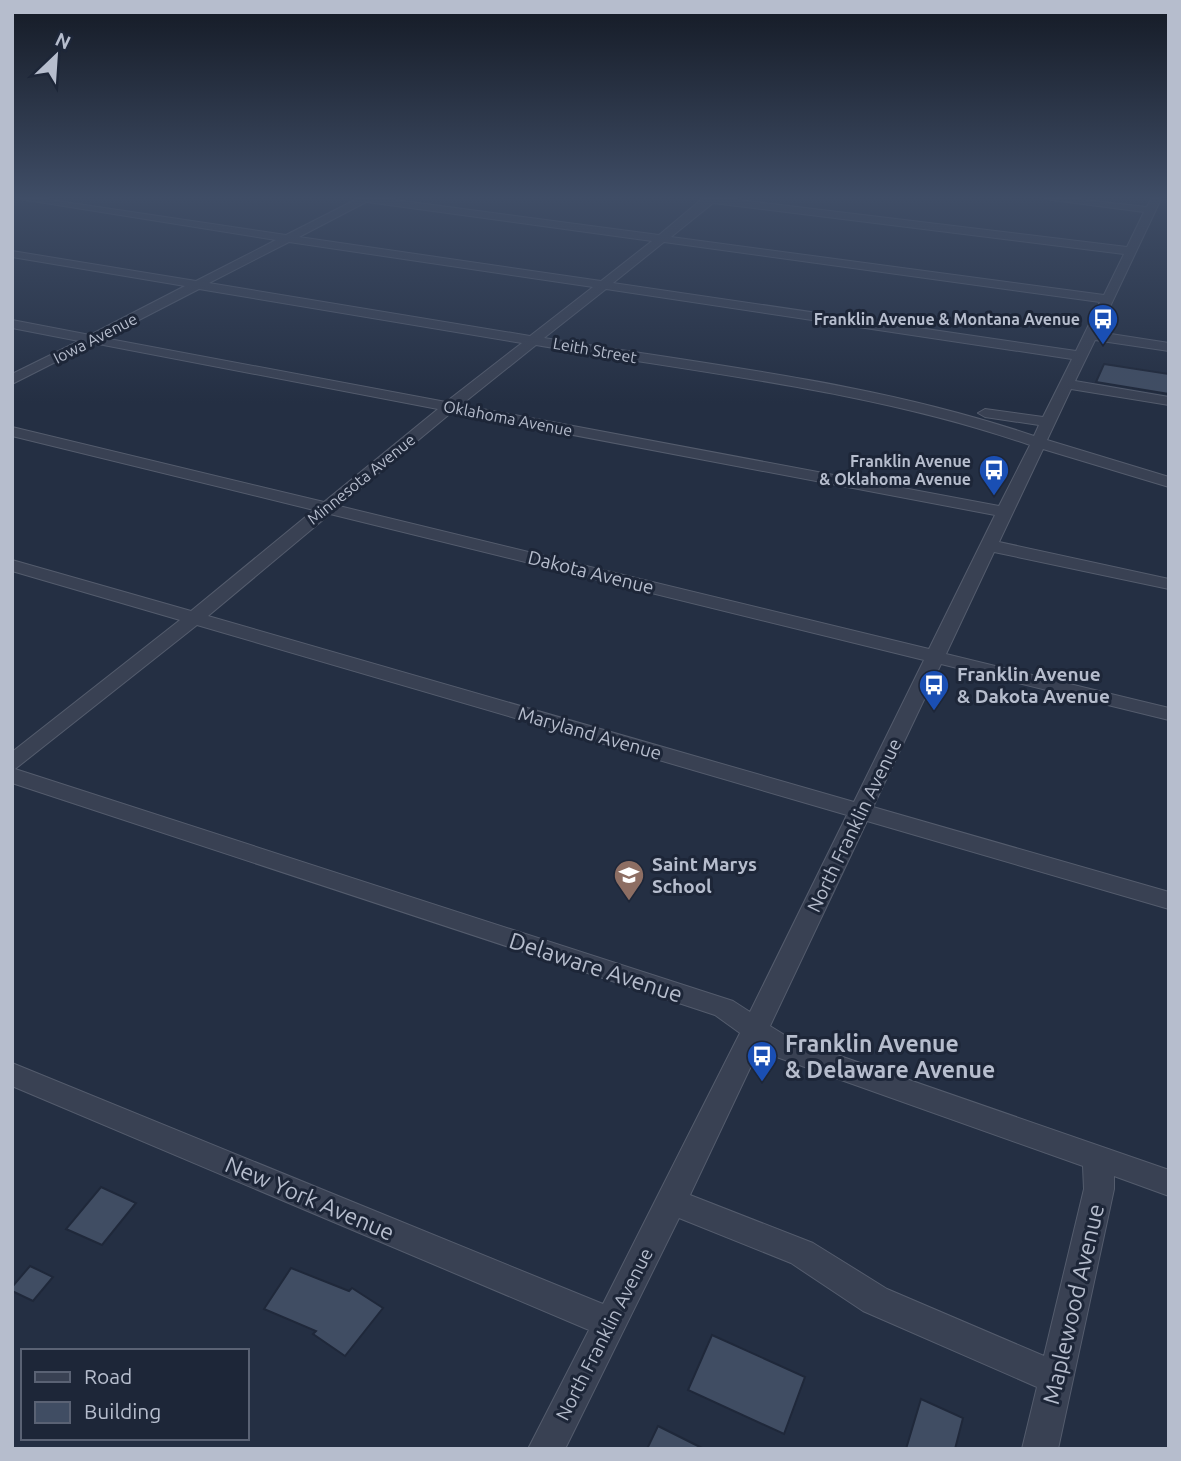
<svg xmlns="http://www.w3.org/2000/svg" width="1181" height="1461" font-family="Ubuntu,sans-serif">
  <rect width="100%" height="100%" fill="#242f43"/>
  <g fill="#404d63" stroke="#1f283a" stroke-width="2">
    <path d="M1104 364 1169 374V394L1096 382Z"/>
    <path d="M101 1187 136 1203 102 1245 66 1229Z"/>
    <path d="M30 1266 53 1277 33 1301 12 1291V1287Z"/>
    <path d="M291 1268 349 1291 352 1288 383 1308 345 1356 313 1334 316 1331 264 1309Z"/>
    <path d="M712 1335 805 1377 784 1434 688 1390Z"/>
    <path d="M921 1399 963 1418 955 1449H906Z"/>
    <path d="M658 1426 704 1449H647Z"/>
  </g>
  <g fill="none" stroke-linecap="round" stroke-linejoin="round">
    <g stroke="#545c6d" stroke-width="2">
      <path id="minor" d="M20 199H44L286 235 357 199H388L659 235 702 199H730L1127 247 1144 212 1045 199H1075L1147 207 1151 199H1161L1098 332 1169 343V351L1095 340 1075 381 1169 397V405L1071 389 1047 440 1169 477V487L1043 449 999 542 1169 579V589L994 552 946 654 1169 708V720L941 664 873 807 1169 892V909L867 821 770 1026 791 1039 1169 1170V1196L1114 1176V1189L1058 1449H1022L1037 1387 863 1311 791 1263 679 1218 565 1449H528L589 1330 12 1086V1063L603 1304 740 1033 715 1015 12 783V752L180 620 12 571V560L191 611 314 510 12 436V427L324 502 438 409 93 343 12 384V374L79 341 12 328V320L90 335 185 286 12 257V251L196 281 276 240ZM366 202H367L652 241 601 281 299 237ZM713 203 1124 254 1104 295 671 237ZM289 242 593 287 530 336 209 283ZM664 242 1100 302 1076 351 613 283ZM199 289 522 343 446 402 104 338ZM606 289 1072 359 1043 417 985 409 978 413 985 417 1039 425 1034 436C876 382 708 365 544 338ZM536 345C701 373 871 390 1030 445L999 506 461 405ZM452 412 995 515 929 649 339 506ZM330 514 924 660 854 802 208 616ZM197 625 847 815 750 1012 733 1001 15 769ZM760 1047 771 1055 1083 1166 1084 1189 1044 1356 887 1289 813 1243 690 1195Z"/>
    </g>
    <use href="#minor" fill="#394153" fill-rule="evenodd"/>
  </g>
  <linearGradient id="sky" x2="0" y2="1"><stop stop-color="#141a25"/><stop offset="0.49" stop-color="#3f4d66"/><stop offset="1" stop-color="#3f4d66" stop-opacity="0"/></linearGradient>
  <rect width="1181" height="403" fill="url(#sky)"/>
  <defs>
    <g id="bus-pin" transform="scale(1.575)"><path d="M0 17L-7.5 6A9.5 9.5 0 1 1 7.5 6Z" fill="#1a4fb4" stroke="#1d2638"/><path d="M-5-6H5V4H4V6H2V4H-2V6H-4V4H-5ZM-3.5-4V0h7V-4ZM-3.5 1.2v1.5H-2V1.2ZM2 1.2v1.5H3.5V1.2Z" fill="#fff"/></g>
    <g id="school-pin" transform="scale(1.575)"><path d="M0 17L-7.5 6A9.5 9.5 0 1 1 7.5 6Z" fill="#8d6e63" stroke="#1d2638"/><path d="M0-5L7-2L0 1L-7-2ZM-4 1L0 2.5L4 1V4Q0 6-4 4Z" fill="#fff"/></g>
  </defs>
  <g fill-rule="evenodd">
    <use href="#bus-pin" x="1103" y="319"/>
    <use href="#bus-pin" x="994" y="470"/>
    <use href="#bus-pin" x="934" y="685"/>
    <use href="#school-pin" x="629" y="875"/>
    <use href="#bus-pin" x="762" y="1056"/>
  </g>
  <g text-anchor="middle" dominant-baseline="central" stroke-width="6" stroke-linejoin="round" paint-order="stroke">
    <g font-size="16" font-weight="bold" fill="#b6bdcd" stroke="#1d2638" text-anchor="end">
      <text x="1080" y="319">Franklin Avenue &amp; Montana Avenue</text>
      <text x="971" y="461">Franklin Avenue<tspan x="971" dy="18">&amp; Oklahoma Avenue</tspan></text>
    </g>
    <g font-size="16" fill="#b6bdcd" stroke="#1d2638">
      <text transform="translate(95 338) rotate(-27)">Iowa Avenue</text>
      <text transform="translate(595 350) rotate(10)">Leith Street</text>
      <text transform="translate(508 418) rotate(11)">Oklahoma Avenue</text>
      <text transform="translate(361 479) rotate(-39)">Minnesota Avenue</text>
    </g>
    <g font-size="19" fill="#b6bdcd" stroke="#1d2638">
      <text transform="translate(591 572) rotate(14)">Dakota Avenue</text>
      <text transform="translate(590 733) rotate(16)">Maryland Avenue</text>
      <text transform="translate(854 825) rotate(-64)">North Franklin Avenue</text>
      <text transform="translate(604 1334) rotate(-63)">North Franklin Avenue</text>
    </g>
    <g font-size="19" font-weight="bold" fill="#b6bdcd" stroke="#1d2638" text-anchor="start">
      <text x="957" y="674">Franklin Avenue<tspan x="957" dy="22">&amp; Dakota Avenue</tspan></text>
      <text x="652" y="864">Saint Marys<tspan x="652" dy="22">School</tspan></text>
    </g>
    <g font-size="23" fill="#b6bdcd" stroke="#1d2638">
      <text transform="translate(596 967) rotate(18)">Delaware Avenue</text>
      <text transform="translate(310 1198) rotate(23)">New York Avenue</text>
      <text transform="translate(1073 1304) rotate(-77)">Maplewood Avenue</text>
    </g>
    <g font-size="23" font-weight="bold" fill="#b6bdcd" stroke="#1d2638" text-anchor="start">
      <text x="785" y="1043">Franklin Avenue<tspan x="785" dy="26">&amp; Delaware Avenue</tspan></text>
    </g>
  </g>
  <rect width="1181" height="1461" fill="none" stroke="#b6bdcd" stroke-width="28"/>
  <rect x="21" y="1349" width="228" height="91" fill="#1d2638" stroke="#5a6274" stroke-width="2"/>
  <rect x="35" y="1372" width="35" height="10" fill="#394153" stroke="#5a6274" stroke-width="2"/>
  <text x="84" y="1384" font-size="21" fill="#b6bdcd">Road</text>
  <rect x="35" y="1402" width="35" height="21" fill="#404d63" stroke="#5a6274" stroke-width="2"/>
  <text x="84" y="1419" font-size="21" fill="#b6bdcd">Building</text>
  <g transform="translate(56 56) rotate(25)" stroke="#1d2638" stroke-width="5" paint-order="stroke">
  <path d="M0-5L12 26L0 18L-12 26Z" fill="#b6bdcd"/>
  <text y="-10" font-size="19" font-weight="bold" text-anchor="middle" fill="#b6bdcd">N</text>
  </g>
</svg>
